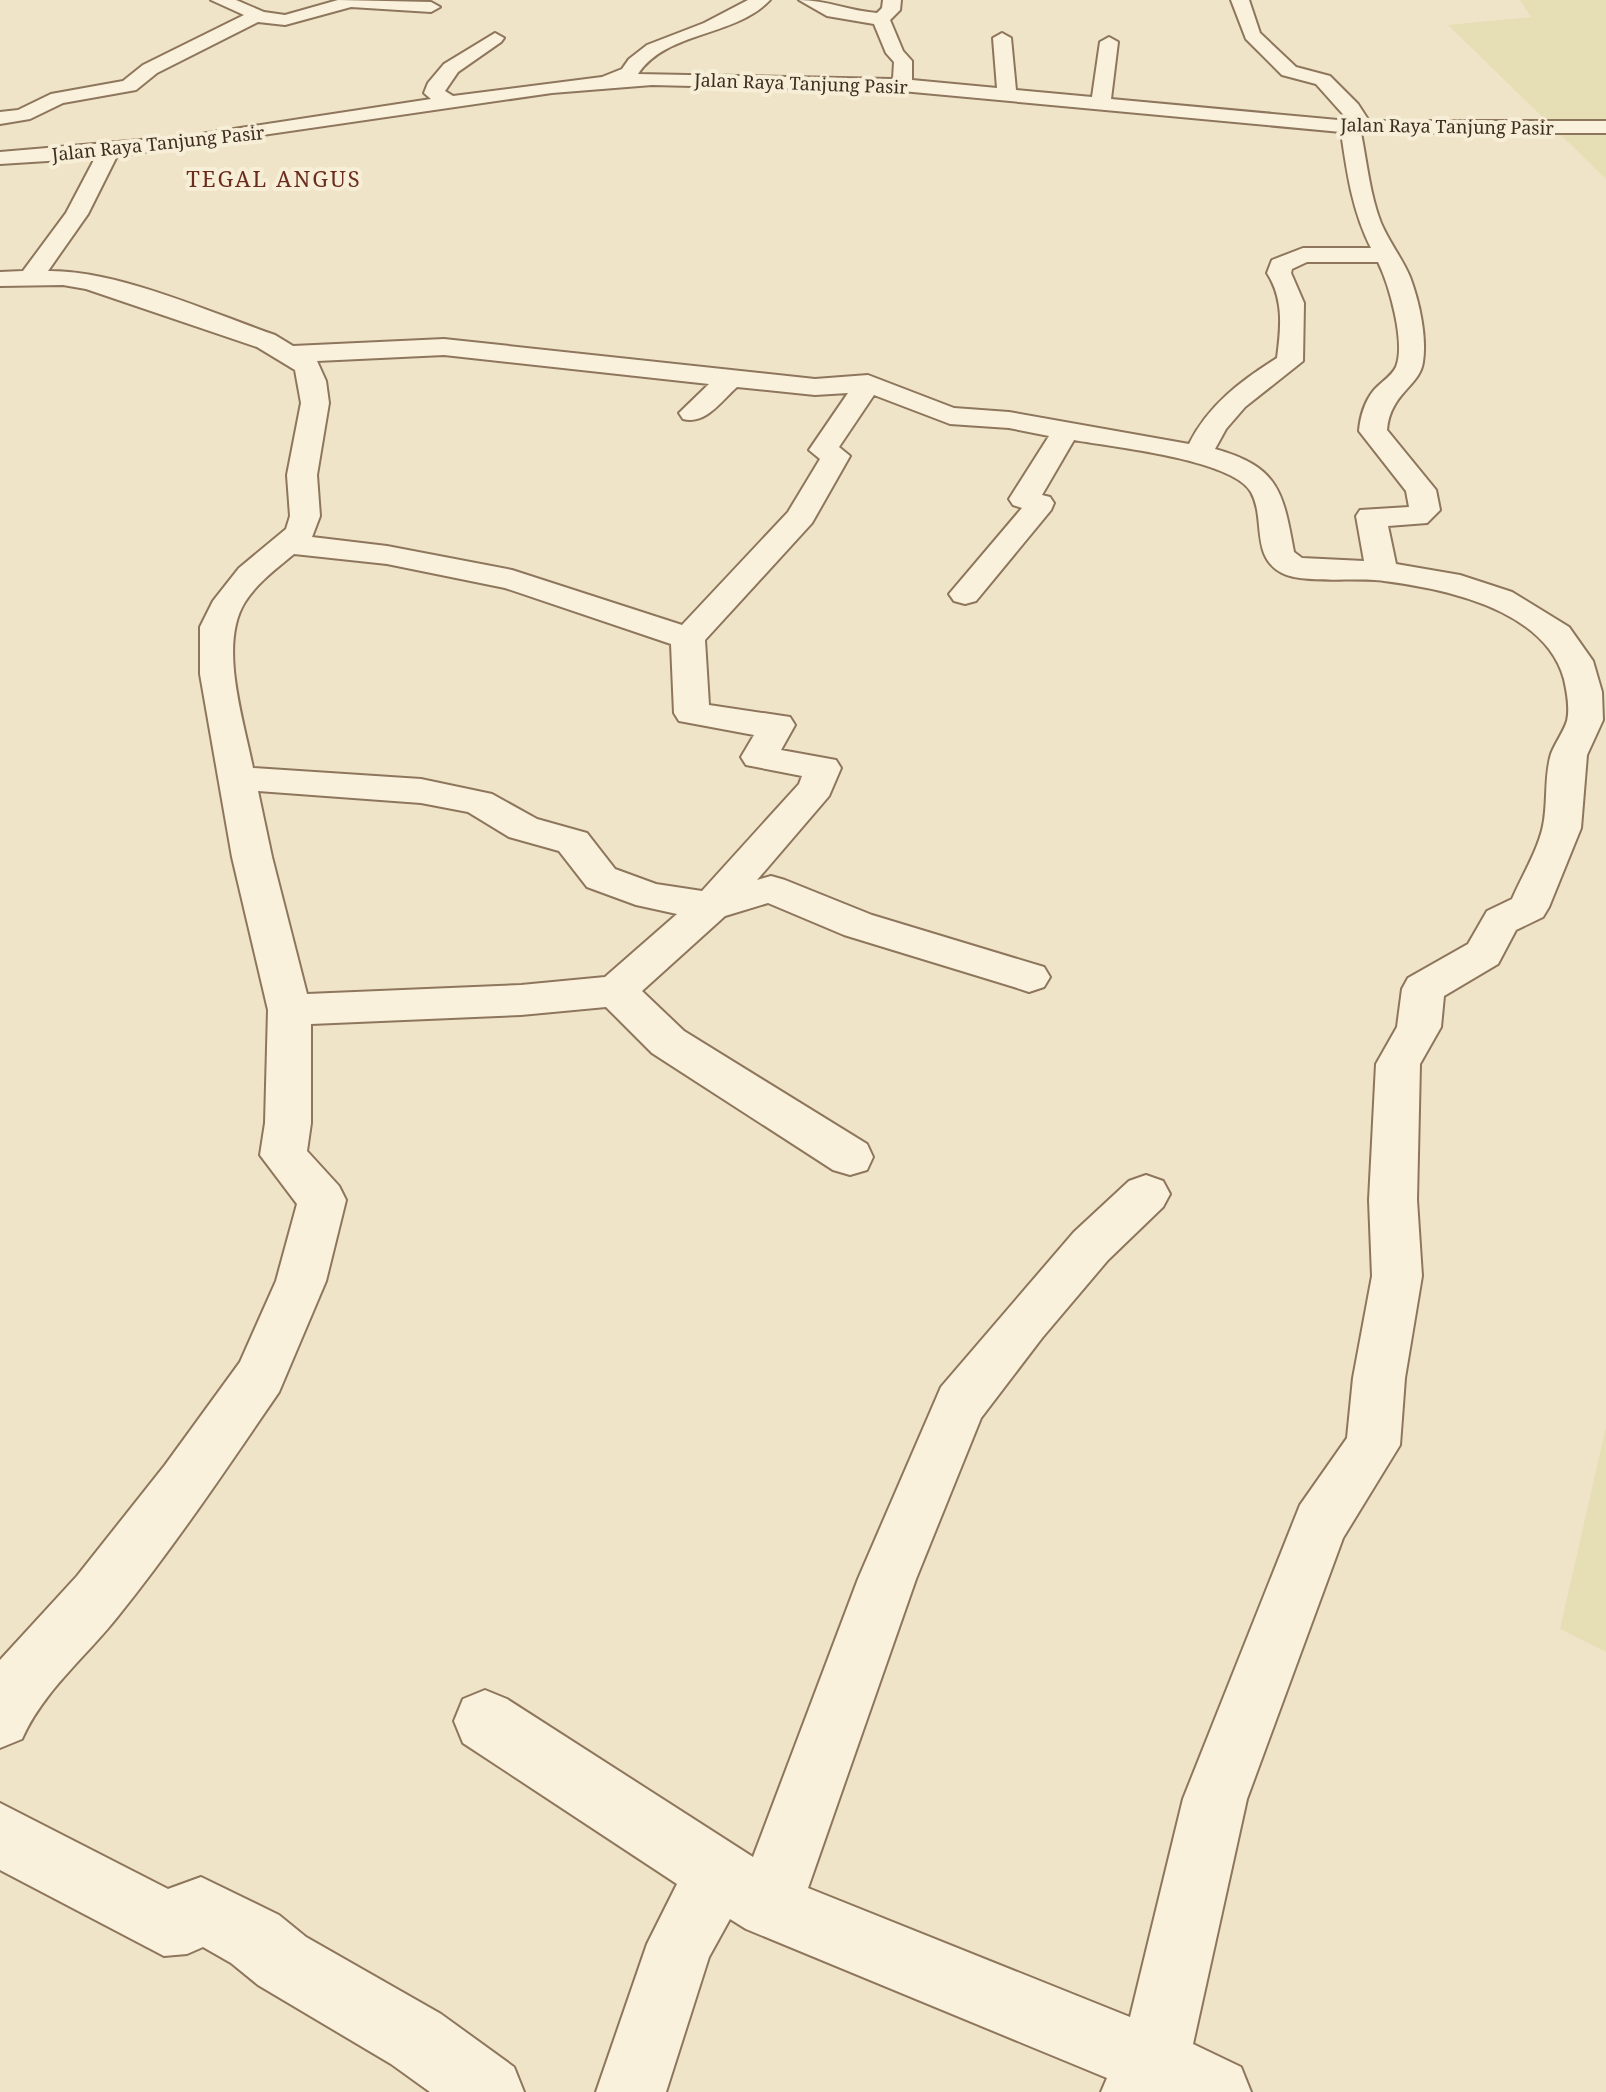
<svg xmlns="http://www.w3.org/2000/svg" width="1606" height="2092" font-family="'Noto Serif',serif">
  <rect width="100%" height="100%" fill="#f0e4c8"/>
  <g fill="#e6deb5">
    <path d="M1520 0H1606V179L1448 25 1531 17Z"/>
    <path d="M1606 1427V1652L1560 1629Z"/>
  </g>
  <g fill="none" stroke-linecap="round" stroke-linejoin="round">
    <g stroke="#8d765c" stroke-width="4">
      <g id="minor">
        <path d="M211 0H236L264 12 285 15 338 0 431 2 440 7 431 12 351 7 285 25 258 22 157 73 136 90 63 103 30 119 0 124V112L18 110 51 94 123 81 143 65 244 15Z"/>
        <path d="M748 0H770C735 37 666 31 638 74L893 79 894 62 886 53 874 24 827 16 799 0C826 0 850 11 877 13L882 8 883 0H901L900 10 890 20 903 51 912 61V80L997 88 993 38 1002 33 1011 38 1016 90 1092 97 1100 42 1109 37 1118 42 1111 99 1349 121 1316 84 1282 75 1246 39 1231 0H1249L1260 33 1296 67 1330 76 1358 104 1369 121H1606V133H1361C1367 163 1370 195 1381 223 1389 242 1402 258 1410 277 1419 301 1427 336 1423 362 1420 386 1390 393 1387 430L1436 490 1440 510 1427 523 1388 526 1396 564 1460 575 1512 592 1569 627 1593 661 1602 692 1603 720 1587 755 1581 828 1549 907 1543 917 1516 930 1498 964 1444 996 1441 1027 1420 1064 1417 1200 1422 1276 1405 1378 1400 1445 1343 1538 1247 1799 1193 2044 1241 2067 1251 2092H1101L1107 2078 746 1929 730 1919 709 1957 666 2092H596L647 1944 677 1884 463 1743 454 1721 463 1699 485 1690 507 1699 753 1857 858 1579 941 1387 1074 1232 1129 1181 1146 1175 1163 1181 1170 1194 1163 1207 1108 1260 1042 1338 981 1418 916 1579 808 1888 1130 2017 1183 1799 1300 1505 1347 1438 1353 1378 1372 1276 1369 1200 1376 1064 1397 1027 1402 989 1408 978 1468 944 1487 911 1512 899C1522 876 1538 850 1543 826 1548 803 1544 777 1551 754 1555 743 1563 733 1567 721 1570 708 1567 692 1564 679 1545 610 1447 589 1384 581 1358 577 1302 584 1282 573 1250 556 1266 519 1251 492 1232 459 1112 447 1074 440L1042 495 1050 497 1054 503 1051 510 976 601 965 604 954 601 949 594 1022 508 1013 505 1009 499 1049 436 1009 428 950 424 874 395 839 447 850 456 812 523 705 640 709 705 790 717 795 725 781 750 836 760 841 768 829 796 757 880 771 876 785 880 872 915 1044 967 1050 977 1044 987 1029 992 1014 987 844 935 768 903 725 916 642 991 684 1031 867 1144 873 1157 867 1170 850 1175 833 1170 652 1053 606 1007 521 1015 311 1024V1123L307 1151 339 1186 346 1200 326 1281 279 1392C227 1468 176 1544 119 1615 87 1656 43 1691 22 1739L0 1748V1660L77 1576 165 1465 240 1362 276 1281 297 1204 260 1155 265 1123 268 1010 232 857 200 674V627L213 601 239 568 286 529 290 516 287 475 301 403 295 370 257 347 86 289 63 285 0 286V272L23 271 66 213 95 158 0 164V152L188 136 431 99 424 93 428 83 444 64 495 33 504 38 501 42 458 72 445 91 453 96 602 77 622 69 629 59 647 45 704 23ZM652 85 902 91 1341 132C1347 173 1352 210 1371 248H1303L1272 260 1267 273C1284 299 1281 328 1277 358 1242 380 1208 405 1189 444L1009 412 954 408 868 375 815 379 444 339 293 346 275 335C209 312 117 270 48 271L88 214 117 156 552 93ZM1307 262H1378C1389 284 1406 343 1396 367 1391 377 1381 382 1374 390 1365 401 1360 417 1359 431L1406 491 1409 507 1360 510 1356 516 1364 561 1302 558 1294 552C1283 492 1279 467 1215 449L1226 429 1245 407 1303 361 1304 303 1291 273 1292 269ZM444 355 709 384 679 413 683 419C706 425 721 401 737 387L815 395 848 393 809 450 820 459 788 512 682 625 512 570 387 546 312 537 320 516 317 475 329 403 326 381 317 361ZM294 554 387 564 505 588 671 644 674 713 679 721 754 735 741 757 746 765 802 776 799 784 702 891 656 884 615 869 587 833 537 819 492 794 421 779 253 768C244 721 218 645 245 602 257 583 276 569 294 554ZM258 791 421 803 468 812 509 837 559 851 587 887 636 905 677 914 605 977 521 985 307 994 272 857Z"/>
        <path d="M0 1803 168 1889 201 1877 279 1915 306 1937 441 2014 514 2067 524 2092H430L391 2064 258 1985 231 1963 203 1947 187 1954 164 1956 0 1870Z"/>
      </g>
    </g>
    <use href="#minor" fill="#faf1dc" fill-rule="evenodd"/>
  </g>
  <g text-anchor="middle" dominant-baseline="central" stroke-width="8" stroke-linejoin="round" paint-order="stroke">
    <g font-size="18" fill="#3d2e20" stroke="#f7eed8">
      <text transform="translate(801 83) rotate(2)">Jalan Raya Tanjung Pasir</text>
      <text transform="translate(1447 126) rotate(1)">Jalan Raya Tanjung Pasir</text>
      <text transform="translate(158 143) rotate(-6)">Jalan Raya Tanjung Pasir</text>
    </g>
    <g font-size="22" letter-spacing="2" fill="#6b2e1e" stroke="#f7eed8">
      <text x="274" y="178">TEGAL ANGUS</text>
    </g>
  </g>
</svg>
